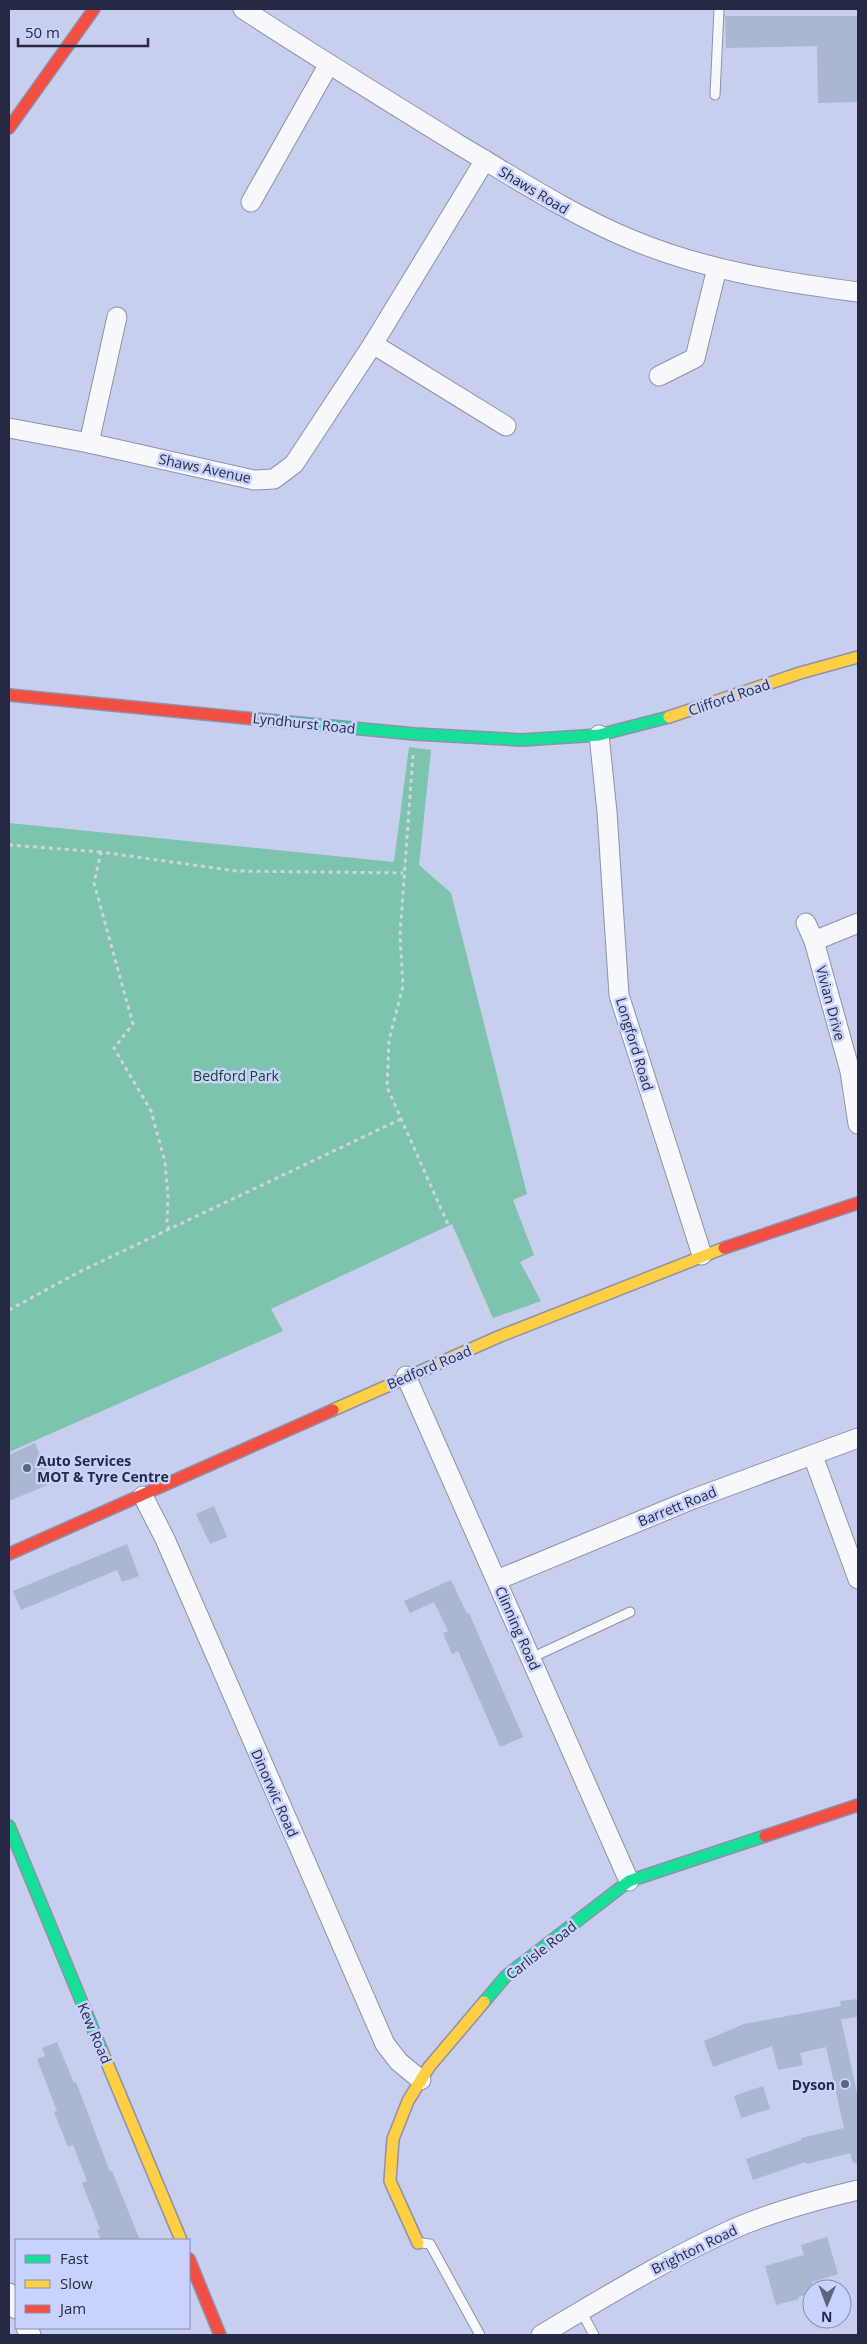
<svg xmlns="http://www.w3.org/2000/svg" width="867" height="2344" font-family="'Open Sans',sans-serif">
  <rect width="100%" height="100%" fill="#c8ceee"/>
  <path fill="#7dc3ae" d="M409 747 431 750 419 865 451 893 527 1194 513 1200 534 1255 520 1262 541 1301 493 1318 452 1224 271 1309 283 1331 9 1452V823L394 862Z"/>
  <g fill="#abb6d0">
    <path d="M725 16H858L857 102 818 103 817 46 726 48Z"/>
    <path d="M35 1443 52 1483 9 1501V1455Z"/>
    <path d="M214 1506 227 1537 210 1544 196 1514Z"/>
    <path d="M127 1544 139 1576 122 1582 117 1570 21 1610 13 1591Z"/>
    <path d="M451 1580 467 1614 469 1613 523 1737 500 1747 458 1651 452 1654 443 1633 448 1631 434 1602 410 1613 404 1601Z"/>
    <path d="M858 1999V2017L841 2019 858 2098V2163H853L850 2153 807 2164 806 2162 753 2180 746 2159 801 2140V2138L844 2128 826 2047 800 2053 803 2065 778 2070 772 2046 713 2067 704 2041 744 2024 841 2006 840 2001Z"/>
    <path d="M57 2042 74 2083 76 2082 110 2172 112 2171 140 2240H101L97 2230 100 2229 82 2183 87 2181 73 2145 68 2147 54 2112 57 2111 37 2059 45 2056 42 2048Z"/>
    <path d="M763 2086 770 2109 741 2118 734 2096Z"/>
    <path d="M827 2237 838 2274 812 2282V2293L798 2297 799 2299 776 2305 765 2266 804 2255 801 2245Z"/>
  </g>
  <g fill="none" stroke-linecap="round" stroke-linejoin="round">
    <g stroke="#8d91ab" stroke-width="11">
      <g id="lane">
        <path d="M715 95 719 9"/>
        <path d="M531 1658 630 1612"/>
        <path d="M422 2243 430 2244 480 2335"/>
        <path d="M581 2311 594 2335"/>
      </g>
    </g>
    <g stroke="#8d91ab" stroke-width="21">
      <g id="street">
        <path d="M243 9C315 56 388 101 461 146 517 179 570 214 630 239 703 270 781 282 858 292"/>
        <path d="M251 202 329 64"/>
        <path d="M373 344 506 426"/>
        <path d="M659 376 695 358 717 268"/>
        <path d="M9 428 89 443 254 480 274 479 294 464 373 344 485 160"/>
        <path d="M89 443 117 317"/>
        <path d="M599 735 607 812 619 995 702 1255"/>
        <path d="M806 923 814 941 850 1071 858 1124"/>
        <path d="M814 941 858 923"/>
        <path d="M406 1376 629 1881"/>
        <path d="M813 1456 858 1579"/>
        <path d="M143 1496 165 1539 385 2044 399 2062 421 2080"/>
        <path d="M497 1580 693 1499 858 1438"/>
        <path d="M9 2293 16 2309"/>
        <path d="M26 2328 31 2335"/>
        <path d="M541 2335C603 2298 665 2260 731 2230 771 2212 816 2200 858 2190"/>
      </g>
    </g>
    <g stroke="#8d91ab" stroke-width="14">
      <g id="fast">
        <path d="M256 719 415 734 522 740 599 735 669 717"/>
        <path d="M9 1826 102 2051"/>
        <path d="M484 2002 506 1976 629 1881 765 1836"/>
      </g>
    </g>
    <g stroke="#8d91ab" stroke-width="14">
      <g id="slow">
        <path d="M669 717 800 673 858 657"/>
        <path d="M333 1410 498 1337 724 1248"/>
        <path d="M102 2051 181 2240"/>
        <path d="M418 2243 390 2181 393 2139 408 2101 429 2067 484 2002"/>
      </g>
    </g>
    <g stroke="#8d91ab" stroke-width="14">
      <g id="jam">
        <path d="M9 128 94 9"/>
        <path d="M9 695 256 719"/>
        <path d="M724 1248 858 1203"/>
        <path d="M9 1554 333 1410"/>
        <path d="M765 1836 858 1805"/>
        <path d="M189 2259 220 2335"/>
      </g>
    </g>
    <g stroke="#d1d3dd" stroke-width="3" stroke-dasharray="4 4" stroke-linecap="butt">
      <path d="M413 755 400 935 403 986 389 1040 387 1087 490 1319"/>
      <path d="M9 845 101 852"/>
      <path d="M169 1230 167 1224 168 1197 165 1162 151 1111 114 1048 133 1024 94 883 101 852 236 871 403 873"/>
      <path d="M9 1310 79 1272 401 1119"/>
      <path d="M816 2218 822 2239"/>
      <path d="M800 2223 807 2243"/>
    </g>
    <use href="#lane" stroke="#f7f8fc" stroke-width="9"/>
    <use href="#street" stroke="#f7f8fc" stroke-width="19"/>
    <use href="#fast" stroke="#16e098" stroke-width="11"/>
    <use href="#slow" stroke="#ffcf43" stroke-width="11"/>
    <use href="#jam" stroke="#f24e42" stroke-width="11"/>
  </g>
  <g fill="#5e6380" stroke="#c9d2fd" stroke-width="2">
    <circle cx="27" cy="1468" r="5"/>
    <circle cx="845" cy="2084" r="5"/>
  </g>
  <g text-anchor="middle" dominant-baseline="central" stroke-width="5" stroke-linejoin="round" paint-order="stroke">
    <g font-size="14" fill="#252944" stroke="#c9d2fd">
      <text transform="translate(534 190) rotate(31)">Shaws Road</text>
      <text transform="translate(205 468) rotate(12)">Shaws Avenue</text>
      <text transform="translate(729 697) rotate(-19)">Clifford Road</text>
      <text transform="translate(304 723) rotate(6)">Lyndhurst Road</text>
      <text transform="translate(831 1003) rotate(75)">Vivian Drive</text>
      <text transform="translate(635 1044) rotate(73)">Longford Road</text>
      <text transform="translate(429 1367) rotate(-23)">Bedford Road</text>
      <text transform="translate(677 1506) rotate(-22)">Barrett Road</text>
      <text transform="translate(518 1628) rotate(66)">Clinning Road</text>
      <text transform="translate(275 1793) rotate(66)">Dinorwic Road</text>
      <text transform="translate(541 1950) rotate(-38)">Carlisle Road</text>
      <text transform="translate(95 2033) rotate(67)">Kew Road</text>
      <text transform="translate(694 2249) rotate(-26)">Brighton Road</text>
    </g>
    <g font-size="14" fill="#11462a" stroke="#c9d2fd">
      <text x="236" y="1075">Bedford Park</text>
    </g>
    <g font-size="14" font-weight="bold" fill="#252944" stroke="#c9d2fd" text-anchor="start">
      <text x="37" y="1460">Auto Services<tspan x="37" dy="16">MOT &amp; Tyre Centre</tspan></text>
      <text x="835" y="2084" text-anchor="end">Dyson</text>
    </g>
  </g>
  <rect width="867" height="2344" fill="none" stroke="#252944" stroke-width="20"/>
  <rect x="15" y="2239" width="175" height="90" fill="#c9d2fd" stroke="#878eb3"/>
  <rect x="25" y="2255" width="25" height="8" fill="#16e098" stroke="#878eb3"/>
  <text x="60" y="2264" font-size="15" fill="#252944">Fast</text>
  <rect x="25" y="2280" width="25" height="8" fill="#ffcf43" stroke="#878eb3"/>
  <text x="60" y="2289" font-size="15" fill="#252944">Slow</text>
  <rect x="25" y="2305" width="25" height="8" fill="#f24e42" stroke="#878eb3"/>
  <text x="60" y="2314" font-size="15" fill="#252944">Jam</text>
  <g transform="translate(827 2304) rotate(181)"><circle r="24" fill="#c9d2fd" stroke="#878eb3"/>
  <path d="M0-4L9 19L0 12L-9 19Z" fill="#5e6380"/>
  <text y="-8" font-size="14" font-weight="bold" text-anchor="middle" fill="#252944">N</text>
  </g>
  <path d="M18 38v8h130v-8" fill="none" stroke="#252944" stroke-width="2.5"/>
  <text x="25" y="38" font-size="15" fill="#252944" stroke="#c9d2fd" stroke-width="4" paint-order="stroke">50 m</text>
</svg>
